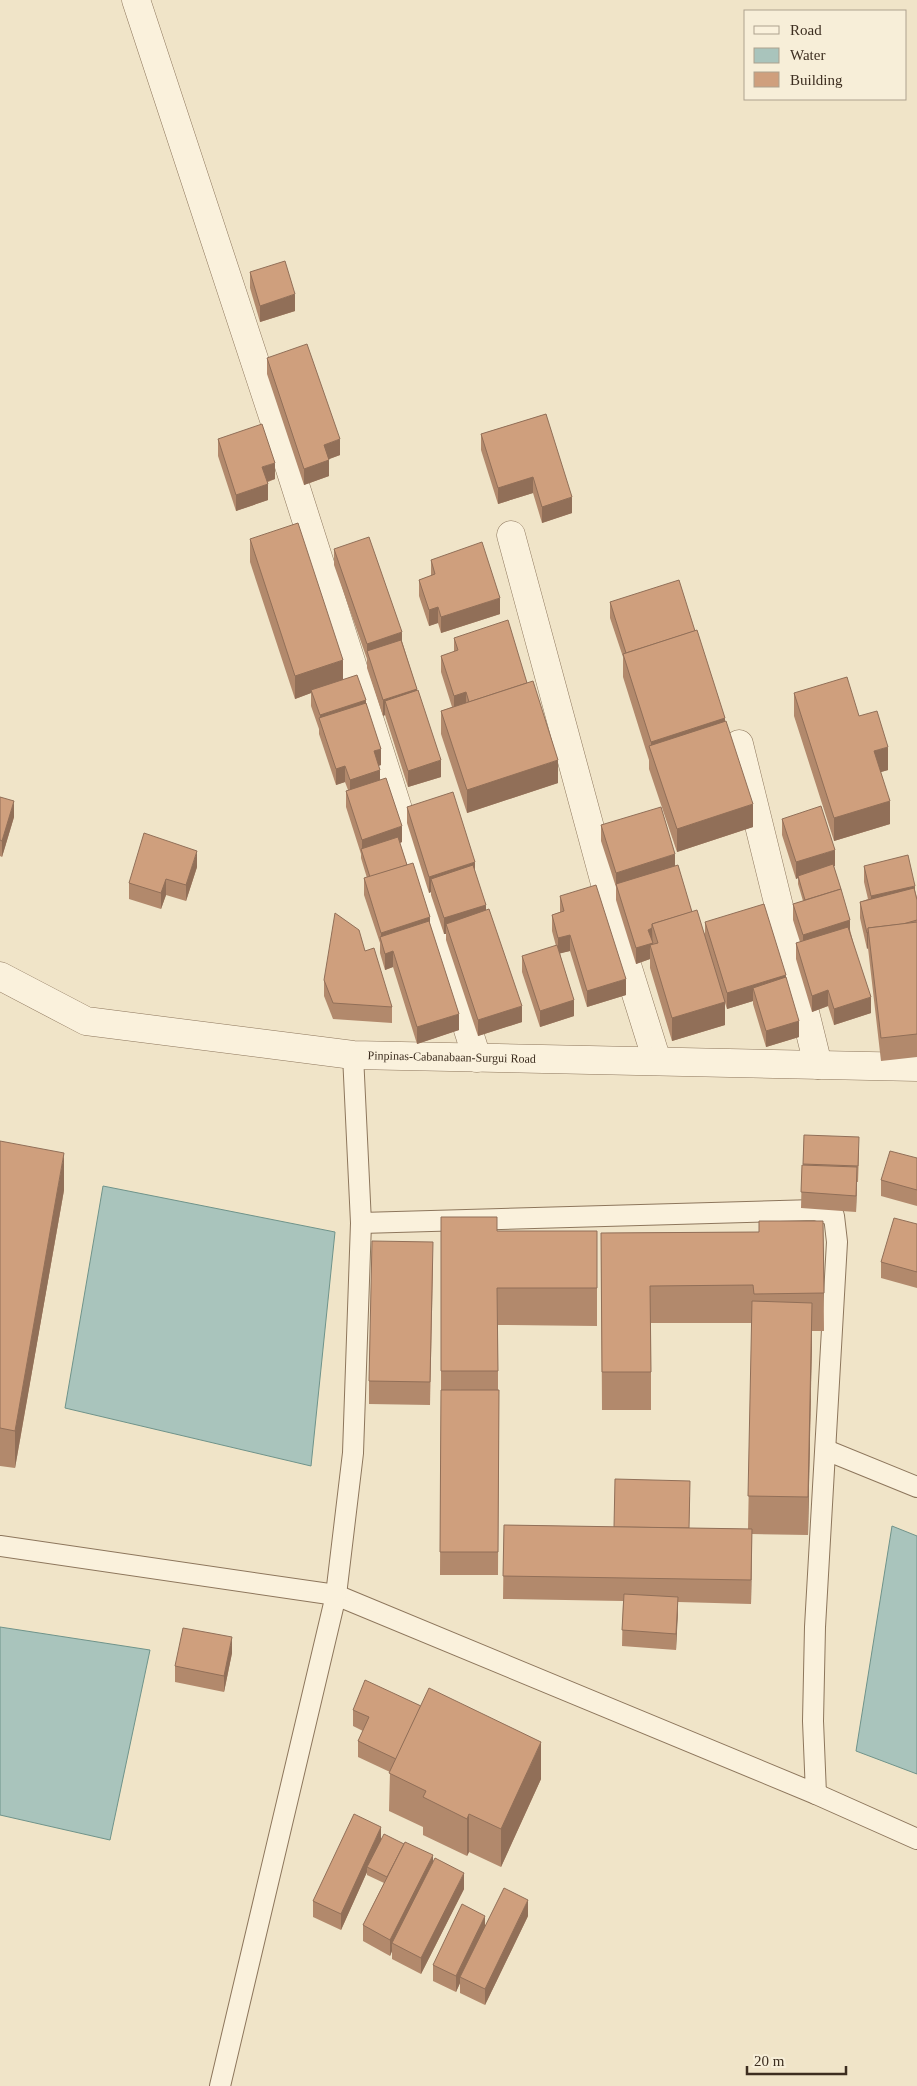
<svg xmlns="http://www.w3.org/2000/svg" width="917" height="2086" font-family="'Times New Roman',serif">
  <rect width="100%" height="100%" fill="#f0e4c8"/>
  <g fill="#a9c4bc" stroke="#6f938a">
    <path d="M103 1186 335 1232 311 1466 65 1408Z"/>
    <path d="M892 1526 917 1536V1774L856 1751Z"/>
    <path d="M0 1627 150 1650 110 1840 0 1815Z"/>
  </g>
  <g fill="none" stroke-linecap="round" stroke-linejoin="round">
    <g stroke="#8d765c" stroke-width="22">
      <g id="service">
        <path d="M826 1450 917 1487"/>
        <path d="M0 1546 336 1595 816 1794 813 1721 815 1627 837 1242 834 1216 815 1210 361 1223 353 1055"/>
        <path d="M816 1794 917 1839"/>
        <path d="M220 2086 336 1595 353 1453 361 1223"/>
      </g>
    </g>
    <g stroke="#8d765c" stroke-width="29">
      <g id="minor">
        <path d="M136 0 283 447 477 1058"/>
        <path d="M511 535 627 965 657 1061"/>
        <path d="M739 744 818 1065"/>
      </g>
    </g>
    <g stroke="#8d765c" stroke-width="29">
      <g id="tertiary">
        <path id="s1" d="M0 976 86 1021 353 1055 917 1067"/>
      </g>
    </g>
    <use href="#service" stroke="#faf1dc" stroke-width="20"/>
    <use href="#minor" stroke="#faf1dc" stroke-width="28"/>
    <use href="#tertiary" stroke="#faf1dc" stroke-width="28"/>
  </g>
  <g fill="#b2896c">
    <path d="M250 272 295 311 260 322 250 288Z"/>
    <path d="M267 358 340 455 329 459V476L304 485 267 374Z"/>
    <path d="M546 414 572 513 542 523 533 493 498 504 481 450V434Z"/>
    <path d="M218 439 275 479 268 482V500L236 511 218 456Z"/>
    <path d="M250 539 343 679 366 703 381 765 378 766 380 780 402 842 400 843 407 865 430 924 459 1030 417 1044 393 967 385 970 380 953V943L364 895V878H367L361 858V854L346 807V791L348 790 345 782 336 785 319 734V729L311 706V693L295 699 250 562Z"/>
    <path d="M334 549 402 641 417 690 441 777 408 787 385 715 383 716 367 668V659L334 565Z"/>
    <path d="M431 560 500 614 441 633 438 623 429 626 419 596V580L431 576Z"/>
    <path d="M610 602 725 721 753 827 677 852 649 769V760L623 677V657L610 618Z"/>
    <path d="M454 638 558 783 467 813 441 734V711L452 707 441 672V656L454 652Z"/>
    <path d="M794 693 859 716 888 770 881 772 890 824 834 841 794 716Z"/>
    <path d="M0 797 14 817 2 857 0 856Z"/>
    <path d="M407 807 475 873 486 910 522 1022 478 1036 446 940V934H444L431 895V892L429 893 407 823Z"/>
    <path d="M782 819 835 866H834L871 1013 834 1025 828 1006 812 1012 796 959V943L800 942 793 920V904L803 901 798 884V878L796 879 782 835Z"/>
    <path d="M601 825 675 866 692 912 705 934V922L786 977 799 1037 766 1047 753 1004V1001L727 1009 725 1003V1025L672 1041 650 968V959L636 964 616 900V887L601 841Z"/>
    <path d="M864 866 915 890 917 898V883V1057L881 1061 868 948 867 949 860 918V902L868 899 864 882Z"/>
    <path d="M197 867 186 901 166 895 161 909 129 899V883Z"/>
    <path d="M560 896 626 995 587 1007 570 951 560 953 574 1016 540 1027 522 972V956L556 946 552 931V915L560 912Z"/>
    <path d="M365 951 392 1007V1023L333 1019 324 996V980Z"/>
    <path d="M804 1135 859 1153 858 1182H857L856 1212 801 1208 802 1165H803Z"/>
    <path d="M0 1141 64 1190 15 1468 0 1466Z"/>
    <path d="M917 1158V1206L881 1196V1180Z"/>
    <path d="M441 1217 497 1231H597V1326L498 1325V1390H499L498 1575H440L441 1390Z"/>
    <path d="M823 1221 824 1331H812L808 1535 752 1534 751 1604 678 1602 676 1650 622 1646 623 1601 503 1599 504 1525 614 1527 690 1497 689 1528 748 1529 752 1323H651V1410H602L601 1233 759 1232Z"/>
    <path d="M917 1224V1288L881 1278V1262Z"/>
    <path d="M433 1265 430 1405 369 1404V1381Z"/>
    <path d="M232 1653 224 1692 175 1682V1666Z"/>
    <path d="M353 1710 541 1779 501 1867 469 1852 467 1856 423 1835V1827L389 1811 390 1772 358 1757V1741L363 1731 353 1726Z"/>
    <path d="M381 1840 433 1863 464 1889 421 1974 392 1959V1951L390 1956 363 1941V1925L384 1883 367 1875V1872L341 1930 313 1917V1901Z"/>
    <path d="M528 1916 485 2005 460 1993V1983L456 1992 433 1981V1965L485 1925Z"/>
  </g>
  <g fill="#916f58">
    <path d="M295 294V311L260 322V306Z"/>
    <path d="M340 439V455L324 461V445Z"/>
    <path d="M329 460V476L304 485V469Z"/>
    <path d="M275 463V479L262 483V467Z"/>
    <path d="M533 477V493L498 504V488Z"/>
    <path d="M268 484V500L236 511V495Z"/>
    <path d="M572 497V513L542 523V507Z"/>
    <path d="M500 598V614L441 633V617Z"/>
    <path d="M438 607V623L429 626V610Z"/>
    <path d="M402 632V648L367 652V644Z"/>
    <path d="M343 660V683L311 690V693L295 699V676Z"/>
    <path d="M417 689V705L385 701V715L383 716V700Z"/>
    <path d="M466 692V708L454 712V696Z"/>
    <path d="M366 700V716L320 720V715Z"/>
    <path d="M725 718V741L651 751V742Z"/>
    <path d="M888 747V770L874 774V751Z"/>
    <path d="M381 749V765L374 767V751Z"/>
    <path d="M441 760V777L408 787V771Z"/>
    <path d="M558 760V783L467 813V790Z"/>
    <path d="M345 766V782L336 785V769Z"/>
    <path d="M380 770V786L350 796V780Z"/>
    <path d="M14 801V817L2 857V841Z"/>
    <path d="M890 801V824L834 841V818Z"/>
    <path d="M753 804V827L677 852V829Z"/>
    <path d="M402 826V842L363 855 362 851V840Z"/>
    <path d="M835 850V866L798 878V876V878L796 879V862Z"/>
    <path d="M197 851V867L186 901V885Z"/>
    <path d="M675 854V870L616 885V873Z"/>
    <path d="M475 862V878L431 879V892L429 893V877Z"/>
    <path d="M166 879V895L161 909V893Z"/>
    <path d="M915 886V902L871 912V896Z"/>
    <path d="M486 905V921L446 924V934H444V918Z"/>
    <path d="M430 917V933L381 942V933Z"/>
    <path d="M850 920V936L803 951V935Z"/>
    <path d="M652 928 653 954 650 945V959L636 964V948L648 930Z"/>
    <path d="M868 932V948L867 949V933Z"/>
    <path d="M570 935V951L558 954V938Z"/>
    <path d="M393 951V967L385 970V954Z"/>
    <path d="M786 975V991L753 988V1001L727 1009V993Z"/>
    <path d="M626 979V995L587 1007V991Z"/>
    <path d="M828 990V1006L812 1012V996Z"/>
    <path d="M871 997V1013L834 1025V1009Z"/>
    <path d="M574 1000V1016L540 1027V1011Z"/>
    <path d="M725 1002V1025L672 1041V1018Z"/>
    <path d="M522 1006V1022L478 1036V1020Z"/>
    <path d="M459 1014V1030L417 1044V1027Z"/>
    <path d="M799 1021V1037L766 1047V1031Z"/>
    <path d="M64 1153V1190L15 1468V1431Z"/>
    <path d="M857 1167V1183L856 1212V1196Z"/>
    <path d="M812 1303V1341L808 1535V1497Z"/>
    <path d="M752 1529V1552L751 1604V1580Z"/>
    <path d="M678 1597V1613L676 1650V1634Z"/>
    <path d="M232 1637V1653L224 1692V1676Z"/>
    <path d="M541 1742V1779L501 1867V1829Z"/>
    <path d="M469 1814V1852L467 1856V1819Z"/>
    <path d="M381 1827V1843L367 1867V1872L341 1930V1914Z"/>
    <path d="M433 1855V1871L392 1943V1951L390 1956V1940Z"/>
    <path d="M464 1873V1889L421 1974V1958Z"/>
    <path d="M528 1900V1916L485 2005V1989Z"/>
    <path d="M485 1916V1932L460 1977V1983L456 1992V1976Z"/>
  </g>
  <g fill="#cf9f7d" stroke="#916f58">
    <path d="M285 261 295 294 260 306 250 272Z"/>
    <path d="M307 344 340 439 324 445 329 460 304 469 267 358Z"/>
    <path d="M546 414 572 497 542 507 533 477 498 488 481 434Z"/>
    <path d="M262 424 275 463 262 467 268 484 236 495 218 439Z"/>
    <path d="M298 523 343 660 295 676 250 539Z"/>
    <path d="M369 537 402 632 367 644 334 549Z"/>
    <path d="M482 542 500 598 441 617 438 607 429 610 419 580 435 574 431 560Z"/>
    <path d="M679 580 695 631 626 653 610 602Z"/>
    <path d="M508 620 527 683 469 702 466 692 454 696 441 656 458 650 454 638Z"/>
    <path d="M697 630 725 718 651 742 623 654Z"/>
    <path d="M401 640 417 689 383 700 367 651Z"/>
    <path d="M357 675 366 700 320 715 311 690Z"/>
    <path d="M847 677 859 716 877 711 888 747 874 751 890 801 834 818 794 693Z"/>
    <path d="M533 681 558 760 467 790 441 711Z"/>
    <path d="M418 690 441 760 408 771 385 701Z"/>
    <path d="M366 703 381 749 374 751 380 770 350 780 345 766 336 769 319 718Z"/>
    <path d="M726 721 753 804 677 829 649 746Z"/>
    <path d="M386 778 402 826 362 840 346 791Z"/>
    <path d="M453 792 475 862 429 877 407 807Z"/>
    <path d="M0 797 14 801 2 841 0 840Z"/>
    <path d="M821 806 835 850 796 862 782 819Z"/>
    <path d="M661 807 675 854 616 873 601 825Z"/>
    <path d="M144 833 197 851 186 885 166 879 161 893 129 883Z"/>
    <path d="M398 837 407 865 370 877 361 849Z"/>
    <path d="M908 855 915 886 871 896 864 866Z"/>
    <path d="M413 863 430 917 381 933 364 878Z"/>
    <path d="M833 864 841 889 805 900 798 876Z"/>
    <path d="M473 865 486 905 444 918 431 879Z"/>
    <path d="M678 865 692 912 652 924V928L648 930 653 943 636 948 616 884Z"/>
    <path d="M596 885 626 979 587 991 570 935 558 938 552 915 564 911 560 896Z"/>
    <path d="M914 888 917 900V920L903 924 868 928V932L867 933 860 902Z"/>
    <path d="M841 889 850 920 803 935 793 904Z"/>
    <path d="M764 904 786 975 727 993 705 922Z"/>
    <path d="M489 909 522 1006 478 1020 446 924Z"/>
    <path d="M697 910 725 1002 672 1018 650 945 658 943 652 924Z"/>
    <path d="M335 913 359 930 365 951 374 948 392 1007 333 1003 324 980Z"/>
    <path d="M429 921 459 1014 417 1027 393 951 385 954 380 937Z"/>
    <path d="M917 922V1034L881 1038 868 928Z"/>
    <path d="M848 927 871 997 834 1009 828 990 812 996 796 943Z"/>
    <path d="M557 945 574 1000 540 1011 522 956Z"/>
    <path d="M786 977 799 1021 766 1031 753 988Z"/>
    <path d="M804 1135 859 1137 858 1166 803 1164Z"/>
    <path d="M0 1141 64 1153 15 1431 0 1428Z"/>
    <path d="M890 1151 917 1158V1190L881 1180Z"/>
    <path d="M802 1165 857 1167 856 1196 801 1192Z"/>
    <path d="M441 1217H497V1231H597V1288H497L498 1371H441Z"/>
    <path d="M894 1218 917 1224V1272L881 1262Z"/>
    <path d="M759 1221H823L824 1293 754 1294 753 1285 650 1286 651 1372H602L601 1233 759 1232Z"/>
    <path d="M372 1241 433 1242 430 1382 369 1381Z"/>
    <path d="M752 1301 812 1303 808 1497 748 1496Z"/>
    <path d="M441 1390H499L498 1552H440Z"/>
    <path d="M615 1479 690 1481 689 1528 614 1527Z"/>
    <path d="M504 1525 752 1529 751 1580 503 1576Z"/>
    <path d="M624 1594 678 1597 676 1634 622 1630Z"/>
    <path d="M183 1628 232 1637 224 1676 175 1666Z"/>
    <path d="M365 1680 421 1706 396 1759 358 1741 369 1717 353 1710Z"/>
    <path d="M429 1688 541 1742 501 1829 469 1814 467 1819 423 1797 426 1791 389 1773Z"/>
    <path d="M354 1814 381 1827 341 1914 313 1901Z"/>
    <path d="M384 1834 404 1844 387 1877 367 1867Z"/>
    <path d="M405 1842 433 1855 390 1940 363 1925Z"/>
    <path d="M435 1858 464 1873 421 1958 392 1943Z"/>
    <path d="M504 1888 528 1900 485 1989 460 1977Z"/>
    <path d="M462 1904 485 1916 456 1976 433 1965Z"/>
  </g>
  <g text-anchor="middle" dominant-baseline="central" stroke-width="5" stroke-linejoin="round" paint-order="stroke">
    <g font-size="12" fill="#3d2e20" stroke="#f7eed8">
      <text stroke="none"><textPath href="#s1" startOffset="465">Pinpinas-Cabanabaan-Surgui Road</textPath></text>
    </g>
  </g>
  <rect x="744" y="10" width="162" height="90" fill="#f7eed8" stroke="#ada18e"/>
  <rect x="754" y="26" width="25" height="8" fill="#faf1dc" stroke="#ada18e"/>
  <text x="790" y="35" font-size="15" fill="#3d2e20">Road</text>
  <rect x="754" y="48" width="25" height="15" fill="#a9c4bc" stroke="#ada18e"/>
  <text x="790" y="60" font-size="15" fill="#3d2e20">Water</text>
  <rect x="754" y="72" width="25" height="15" fill="#cf9f7d" stroke="#ada18e"/>
  <text x="790" y="85" font-size="15" fill="#3d2e20">Building</text>
  <path d="M747 2066v8h99v-8" fill="none" stroke="#3d2e20" stroke-width="2.5"/>
  <text x="754" y="2066" font-size="15" fill="#3d2e20" stroke="#f7eed8" stroke-width="4" paint-order="stroke">20 m</text>
</svg>
